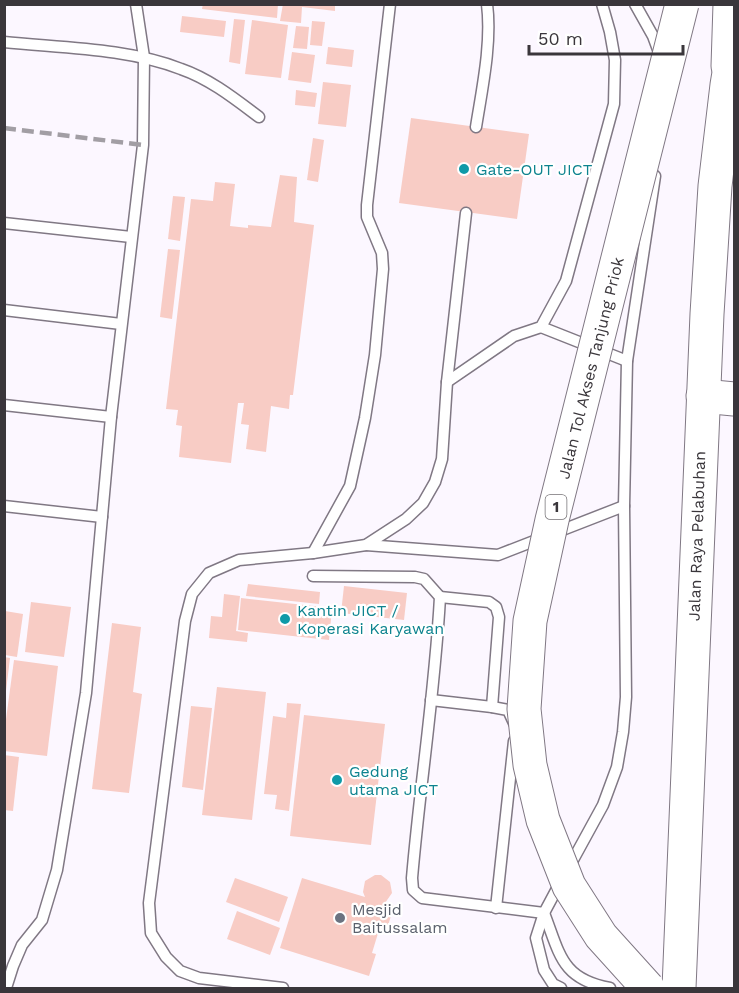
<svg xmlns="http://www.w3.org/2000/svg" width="739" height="993" font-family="'Work Sans',sans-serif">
  <rect width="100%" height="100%" fill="#fcf7ff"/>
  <g fill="#f8ccc5">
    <path d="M203 4H278L277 18 202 9Z"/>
    <path d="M283 4H335V11L302 7 301 23 280 21Z"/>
    <path d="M182 16 226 21 224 37 180 32Z"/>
    <path d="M234 19 245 20 240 64 229 62Z"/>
    <path d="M252 20 288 25 281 78 245 74Z"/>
    <path d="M312 21 325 22 322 46 310 45Z"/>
    <path d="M296 26 309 27 307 49 293 48Z"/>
    <path d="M328 47 354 50 352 67 326 64Z"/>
    <path d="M292 52 315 55 311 83 288 80Z"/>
    <path d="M323 82 351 85 346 127 318 124Z"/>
    <path d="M296 90 317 93 315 107 295 105Z"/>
    <path d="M411 118 529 134 517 219 399 203Z"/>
    <path d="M313 138 324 140 318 182 307 180Z"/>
    <path d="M280 175 297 177 294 222 314 225 293 395H290L289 409 271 406 266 452 246 449 249 425 241 424 244 403H238L231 463 179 457 182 426 176 425 178 410 166 409 191 199 213 201 215 182 235 184 230 226 248 228V225L271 227Z"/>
    <path d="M173 196 185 197 180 241 168 239Z"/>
    <path d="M168 249 180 250 172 319 160 317Z"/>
    <path d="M248 584 320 592 319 604 246 596Z"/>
    <path d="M344 586 407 593 404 620 341 613Z"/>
    <path d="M224 594 240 596 236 631 248 633 247 642 209 638 211 616 222 617Z"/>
    <path d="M241 598 332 608 329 640 238 630Z"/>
    <path d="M31 602 71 607 64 657 25 652Z"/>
    <path d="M5 611 23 614 17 657 5 655Z"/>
    <path d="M112 623 141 627 133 692 142 694 129 793 92 789Z"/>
    <path d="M4 657 10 658 6 691H4Z"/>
    <path d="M14 660 58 666 47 756 4 751V734Z"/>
    <path d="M217 687 266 692 252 820 202 815Z"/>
    <path d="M287 703 301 704 289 811 275 809 277 795 264 794 273 716 286 718Z"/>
    <path d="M191 706 212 708 203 790 182 787Z"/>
    <path d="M304 715 385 724 371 845 290 836Z"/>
    <path d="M4 755 19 757 13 811 4 810Z"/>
    <path d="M375 875H381L390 882 392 893 385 903 394 906 386 932 379 930 372 953 376 954 369 976 280 948 302 878 365 897 363 892 365 881Z"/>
    <path d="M235 878 288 897 279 922 226 902Z"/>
    <path d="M237 911 280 928 270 955 227 939Z"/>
  </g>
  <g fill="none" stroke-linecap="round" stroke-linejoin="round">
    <g stroke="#807884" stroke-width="13">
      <g id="service">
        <path d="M635 4 653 36 660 55"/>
        <path d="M4 42C62 48 127 48 181 69 210 79 235 99 259 117"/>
        <path d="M476 127C482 89 492 43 487 4"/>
        <path d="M4 223 131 237"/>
        <path d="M4 310 121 324"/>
        <path d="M541 327 627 361"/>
        <path d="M447 382 514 336 541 327 566 281 614 104 615 60 610 32 602 4"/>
        <path d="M4 405 111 417"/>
        <path d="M4 506 102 517"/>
        <path d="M366 545 498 555 624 506"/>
        <path d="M313 553 350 486 365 418 375 355 383 269 382 253 367 217V205L390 4"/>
        <path d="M313 576 415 577 424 579 440 597C435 691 420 784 412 878L413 890 422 898 544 913"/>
        <path d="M440 597 489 602 496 607 499 617 492 707"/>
        <path d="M431 700 492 707 508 710 514 723"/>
        <path d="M568 869 603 805 617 767 623 732 626 697 624 506 627 361 655 176"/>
        <path d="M560 883 544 913 536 938 544 970 553 984 561 988"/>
        <path d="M496 908 514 741"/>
        <path d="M544 913C560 954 561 979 610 988"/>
        <path d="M6 988 13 966 22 945 42 920 57 870 86 693 111 417 143 145 144 57 136 4"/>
        <path d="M283 988 199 978 180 971 166 957 151 933 149 903 185 621 192 594 209 573 239 560 313 553 366 545 406 519 423 503 435 482 442 459 447 382 466 213"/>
      </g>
    </g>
    <g stroke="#807884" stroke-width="35">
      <g id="trunk">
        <path d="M728 66 730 4"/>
        <path d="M703 396 734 399"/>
        <path d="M679 988 707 314 715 186 727 85 734 43"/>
      </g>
    </g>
    <use href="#service" stroke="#fff" stroke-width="10"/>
    <use href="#trunk" stroke="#fff" stroke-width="33"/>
    <path stroke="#a29ea4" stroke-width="4.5" stroke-dasharray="12 6" stroke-linecap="butt" d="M4 128 143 145"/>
    <g stroke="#807884" stroke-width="35" stroke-linecap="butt">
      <path id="motorway-bridge" d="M648 988 601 936 569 886 543 820 530 765 524 709 530 621 552 520 682 4"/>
    </g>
    <use href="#motorway-bridge" stroke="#fff" stroke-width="33"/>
  </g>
  <g fill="#0f9aa8" stroke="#fff" stroke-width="2">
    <circle cx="464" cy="169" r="6"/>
    <circle cx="285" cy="619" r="6"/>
    <circle cx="337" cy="780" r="6"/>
  </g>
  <circle fill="#6b7280" stroke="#fff" stroke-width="2" cx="340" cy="918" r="6"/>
  <g text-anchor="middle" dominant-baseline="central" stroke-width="4.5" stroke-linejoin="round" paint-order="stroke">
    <rect fill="#fff" stroke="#757276" stroke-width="1.5" x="545.5" y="495" width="21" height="24" rx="4.5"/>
    <g font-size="15" font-weight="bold" fill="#3a363b">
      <text x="556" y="507">1</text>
    </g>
    <g font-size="16" fill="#0d838f" stroke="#fff" text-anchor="start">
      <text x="476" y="169">Gate-OUT JICT</text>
      <text x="297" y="610">Kantin JICT /<tspan x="297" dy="18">Koperasi Karyawan</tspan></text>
      <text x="349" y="771">Gedung<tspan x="349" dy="18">utama JICT</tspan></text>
    </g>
    <g font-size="16" fill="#3a363b" stroke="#fff">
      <text transform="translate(591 368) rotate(-76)">Jalan Tol Akses Tanjung Priok</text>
      <text transform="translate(697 536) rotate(-88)">Jalan Raya Pelabuhan</text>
    </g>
    <g font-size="16" fill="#5b616d" stroke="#fff" text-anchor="start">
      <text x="352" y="909">Mesjid<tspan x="352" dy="18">Baitussalam</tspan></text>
    </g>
  </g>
  <rect width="739" height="993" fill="none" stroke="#3a363b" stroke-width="12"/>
  <path d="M529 45v9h154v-9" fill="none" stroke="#3a363b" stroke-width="3"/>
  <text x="538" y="45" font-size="18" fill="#3a363b" stroke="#ffffff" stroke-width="4.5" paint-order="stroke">50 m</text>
</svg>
